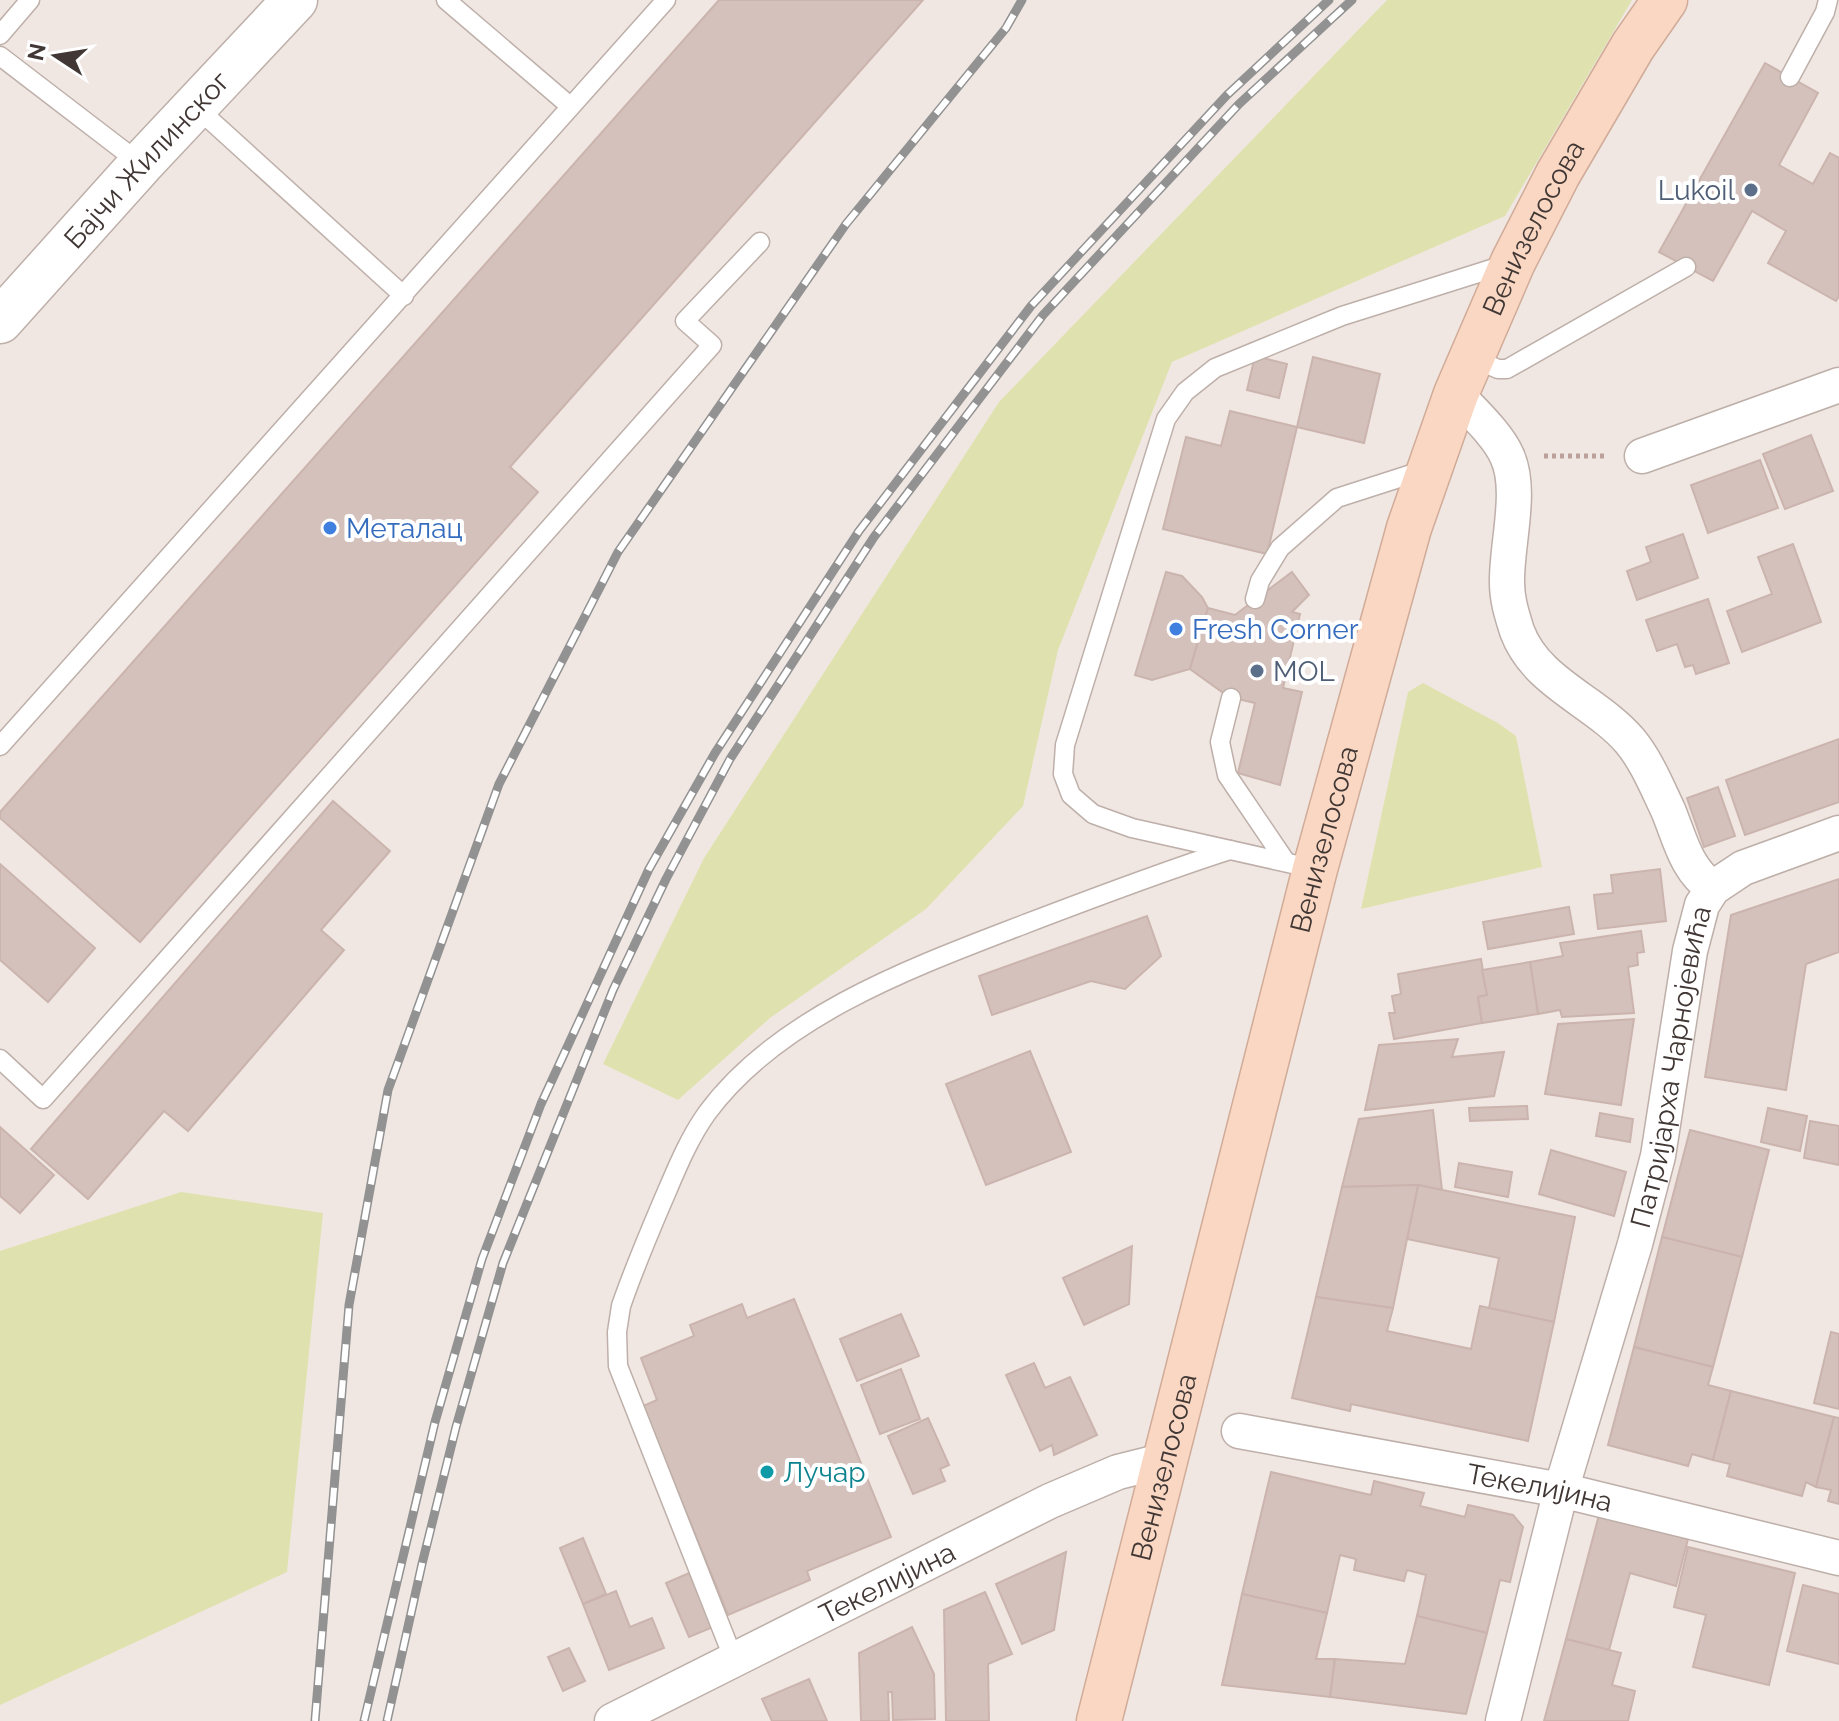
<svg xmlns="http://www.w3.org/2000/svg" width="1839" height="1721" font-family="Raleway,sans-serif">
  <rect width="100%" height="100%" fill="#f0e7e3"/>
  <g fill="#dfe2ae">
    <path d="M1387 0H1632L1505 216 1172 362 1058 650 1023 806 926 909 770 1018 678 1100 603 1064 704 858 999 402Z"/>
    <path d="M1423 683 1498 723 1516 736 1542 867 1361 909 1408 692Z"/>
    <path d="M181 1192 323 1213 287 1572 0 1705V1251Z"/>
  </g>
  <g fill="#d4c1bc" stroke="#cbb4ad" stroke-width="2">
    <path d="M719 0H923L510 467 538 492 140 942 0 818V812Z"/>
    <path d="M1765 63 1818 93 1779 165 1813 184 1830 153 1839 158V296L1836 301 1768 263 1786 231 1752 211 1713 281 1659 252Z"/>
    <path d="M1255 356 1287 364 1279 398 1247 390Z"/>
    <path d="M1313 357 1380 374 1364 443 1297 427Z"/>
    <path d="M1230 411 1297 427 1267 554 1163 529 1186 437 1221 446Z"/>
    <path d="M1811 435 1833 491 1785 509 1763 454Z"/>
    <path d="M1760 460 1778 508 1708 533 1691 485Z"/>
    <path d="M1683 534 1698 578 1637 600 1627 571 1651 562 1646 547Z"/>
    <path d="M1793 544 1821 622 1742 652 1727 611 1772 594 1758 557Z"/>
    <path d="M1166 572 1182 576 1202 597 1208 608 1190 669 1152 680 1135 675Z"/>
    <path d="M1292 572 1309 595 1292 612 1300 614 1283 688 1302 692 1280 785 1238 773 1255 703 1229 697 1190 669 1208 608 1235 615Z"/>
    <path d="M1708 599 1729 663 1696 674 1693 665 1685 667 1677 644 1657 651 1646 620Z"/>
    <path d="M1839 739V802L1745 835 1726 780Z"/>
    <path d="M1718 787 1735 836 1704 847 1687 798Z"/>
    <path d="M333 801 390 851 321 930 344 950 188 1131 164 1111 88 1199 31 1149Z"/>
    <path d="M0 864 95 948 48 1002 0 960Z"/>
    <path d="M1660 869 1666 921 1598 929 1594 895 1613 893 1611 875Z"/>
    <path d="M1839 879V952L1806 964 1786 1090 1705 1077 1731 915Z"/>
    <path d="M1569 907 1574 934 1488 949 1483 922Z"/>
    <path d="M1147 916 1161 956 1125 989 1091 981 992 1015 979 976Z"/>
    <path d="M1641 931 1644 952 1637 953 1638 965 1628 967 1634 1013 1562 1017 1560 1010 1538 1014 1530 962 1563 956 1560 943Z"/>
    <path d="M1481 959 1487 995 1478 997 1482 1023 1394 1039 1389 1013H1395L1392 996 1401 994 1398 974Z"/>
    <path d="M1530 962 1538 1014 1482 1023 1478 997 1487 995 1482 970Z"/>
    <path d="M1634 1019 1621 1105 1545 1094 1558 1024Z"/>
    <path d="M1458 1039 1452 1057 1504 1052 1494 1096 1365 1110 1379 1045Z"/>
    <path d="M1030 1051 1071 1152 986 1185 946 1084Z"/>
    <path d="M1527 1106 1528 1119 1470 1121 1469 1108Z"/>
    <path d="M1768 1108 1807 1116 1800 1151 1761 1142Z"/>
    <path d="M1433 1110 1442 1190 1418 1185 1342 1187 1359 1119Z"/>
    <path d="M1600 1113 1633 1119 1630 1142 1596 1136Z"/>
    <path d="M1810 1121 1839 1126V1165L1804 1158Z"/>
    <path d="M0 1127 54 1175 20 1213 0 1196Z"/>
    <path d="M1690 1130 1769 1150 1742 1257 1662 1237Z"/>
    <path d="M1551 1150 1626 1172 1614 1216 1539 1194Z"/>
    <path d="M1459 1163 1512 1172 1508 1197 1455 1187Z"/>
    <path d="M1418 1185 1575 1217 1554 1322 1489 1308 1499 1258 1407 1239Z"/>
    <path d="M1418 1185 1393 1308 1316 1297 1342 1187Z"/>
    <path d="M1662 1237 1742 1257 1713 1367 1634 1347Z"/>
    <path d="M1132 1246 1129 1304 1084 1325 1063 1278Z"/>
    <path d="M1316 1297 1393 1308 1387 1331 1471 1349 1480 1306 1554 1322 1528 1441 1351 1404 1350 1411 1292 1398Z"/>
    <path d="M794 1299 891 1537 807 1571 810 1580 728 1615 643 1406 657 1400 641 1358 694 1336 690 1325 742 1304 747 1318Z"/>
    <path d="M901 1314 919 1356 857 1381 840 1339Z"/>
    <path d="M1831 1332 1839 1334V1409L1814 1403Z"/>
    <path d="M1634 1347 1713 1367 1708 1385 1731 1391 1713 1460 1692 1454 1688 1466 1608 1445Z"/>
    <path d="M1034 1363 1045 1388 1070 1377 1097 1435 1054 1455 1052 1445 1040 1451 1006 1375Z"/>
    <path d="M901 1369 920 1419 880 1434 861 1385Z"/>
    <path d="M1731 1391 1834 1417 1816 1487 1806 1482 1802 1496 1727 1476 1730 1464 1713 1460Z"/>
    <path d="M1834 1417 1839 1418V1504L1828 1501 1831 1490 1816 1487Z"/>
    <path d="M928 1418 949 1465 940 1469 945 1481 913 1494 888 1436Z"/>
    <path d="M1271 1472 1371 1495 1374 1481 1424 1493 1420 1506 1465 1517 1468 1505 1513 1515 1523 1527 1510 1582 1500 1580 1487 1633 1417 1616 1426 1575 1407 1570 1404 1581 1354 1570 1356 1559 1340 1555 1327 1613 1242 1594Z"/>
    <path d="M1599 1515 1688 1539 1676 1586 1630 1573 1609 1650 1566 1639Z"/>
    <path d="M583 1538 606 1594 583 1604 560 1548Z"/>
    <path d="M1688 1547 1795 1573 1769 1685 1693 1667 1706 1615 1674 1607Z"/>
    <path d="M1066 1552 1054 1630 1022 1644 996 1584Z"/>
    <path d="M689 1573 713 1627 689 1637 666 1583Z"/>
    <path d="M1803 1585 1839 1594V1664L1787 1651Z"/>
    <path d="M616 1591 630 1627 652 1618 664 1648 609 1670 583 1604Z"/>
    <path d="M985 1592 1012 1654 988 1664 989 1721H946L944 1610Z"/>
    <path d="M1242 1594 1327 1613 1316 1659H1335L1330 1697 1222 1685Z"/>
    <path d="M1417 1616 1487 1633 1466 1714 1330 1697 1335 1659 1405 1664Z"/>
    <path d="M912 1627 934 1674 935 1719 893 1720 892 1692H888L889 1721H861L859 1653Z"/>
    <path d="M1566 1639 1621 1653 1612 1685 1635 1691 1628 1721H1544Z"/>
    <path d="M569 1648 585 1681 563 1691 548 1657Z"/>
    <path d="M809 1679 827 1721H772L762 1699Z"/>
  </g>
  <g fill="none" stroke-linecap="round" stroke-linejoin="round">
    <g stroke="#beafa9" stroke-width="21">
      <g id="service">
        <path d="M446 0 570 106"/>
        <path d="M0 35 30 0"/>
        <path d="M0 56 141 164"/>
        <path d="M1790 77 1825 12 1828 0"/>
        <path d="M196 107 404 296"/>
        <path d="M1471 357 1498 369H1507L1686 267"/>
        <path d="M1255 599 1260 581 1280 548 1337 498 1427 469"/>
        <path d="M1231 698 1220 742 1227 775 1286 862"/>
        <path d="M0 746 666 0"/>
        <path d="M1315 869 1132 828 1093 814 1071 795 1063 774 1065 745 1166 419 1185 392 1215 368 1342 316 1507 264"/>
        <path d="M0 1059 43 1099 712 345 685 321 760 242"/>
        <path d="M734 1660 618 1366 617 1332 621 1306C633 1271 647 1238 661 1205 675 1173 687 1141 707 1113 779 1015 916 966 1025 924 1093 898 1161 872 1230 850"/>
      </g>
    </g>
    <g stroke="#beafa9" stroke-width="37">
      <g id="minor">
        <path d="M1456 394C1472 411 1498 435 1507 456 1523 490 1506 546 1507 583 1507 600 1512 615 1517 631 1536 683 1596 701 1630 741 1646 760 1657 787 1668 810 1680 839 1686 870 1713 888"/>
        <path d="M1642 456 1839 385"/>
        <path id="s1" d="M1239 1431 1561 1490 1839 1558"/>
        <path id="s2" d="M612 1721 1050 1501 1118 1472 1166 1460"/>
        <path id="s3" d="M1503 1721 1561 1490 1635 1244 1658 1156 1690 951 1702 905 1713 888 1743 868 1839 833"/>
      </g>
    </g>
    <g stroke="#beafa9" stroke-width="47">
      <g id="tertiary">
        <path id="s4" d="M0 321 141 164 295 0"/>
      </g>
    </g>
    <g stroke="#d0ab98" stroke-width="47">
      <g id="secondary">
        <path id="s5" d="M1099 1721 1315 869 1409 528 1456 394 1513 262 1558 174 1633 46 1665 0"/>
      </g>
    </g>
    <path stroke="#bba199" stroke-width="5" stroke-dasharray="4 4" stroke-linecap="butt" d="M1544 456H1606"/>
    <use href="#service" stroke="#fff" stroke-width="18"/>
    <use href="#minor" stroke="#fff" stroke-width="34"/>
    <use href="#tertiary" stroke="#fff" stroke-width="44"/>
    <use href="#secondary" stroke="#fad7c3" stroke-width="44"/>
    <g stroke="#929292" stroke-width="9">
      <g id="rail">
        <path d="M315 1721 349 1305 388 1090 499 784 618 552 846 224 1006 28 1022 0"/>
        <path d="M364 1721 435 1422 482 1259 541 1104 649 869 715 753 859 531 1031 306 1227 95 1329 0"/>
        <path d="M387 1721 422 1564 456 1427 503 1263 613 990 666 879 730 759 874 537 1043 315 1239 104 1352 0"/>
      </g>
    </g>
    <use href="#rail" stroke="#fff" stroke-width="6" stroke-dasharray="18" stroke-linecap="butt"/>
  </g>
  <g fill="#5c6f8a" stroke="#fff" stroke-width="3">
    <circle cx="1751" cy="190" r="8"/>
    <circle cx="1257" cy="671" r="8"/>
  </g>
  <g fill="#3f7fe0" stroke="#fff" stroke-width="3">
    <circle cx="330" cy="528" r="8"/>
    <circle cx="1176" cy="629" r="8"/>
  </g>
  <circle fill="#0f9aa8" stroke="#fff" stroke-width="3" cx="767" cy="1472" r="8"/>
  <g text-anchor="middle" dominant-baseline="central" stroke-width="8" stroke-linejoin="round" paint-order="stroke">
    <g font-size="28" fill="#413734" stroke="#fff">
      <text stroke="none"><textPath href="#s4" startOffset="218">Бајчи Жилинског</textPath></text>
      <text stroke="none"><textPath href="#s5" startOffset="1558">Венизелосова</textPath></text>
      <text stroke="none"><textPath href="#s5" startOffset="910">Венизелосова</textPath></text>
      <text stroke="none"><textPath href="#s3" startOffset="676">Патријарха Чарнојевића</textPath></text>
      <text stroke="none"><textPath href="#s5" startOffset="262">Венизелосова</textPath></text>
      <text stroke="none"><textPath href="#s1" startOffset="306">Текелијина</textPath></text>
      <text stroke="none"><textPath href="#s2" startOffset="308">Текелијина</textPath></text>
    </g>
    <g font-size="28" fill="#4e5e75" stroke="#fff" text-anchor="end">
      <text x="1735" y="190">Lukoil</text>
      <text x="1273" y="671" text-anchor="start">MOL</text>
    </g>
    <g font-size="28" fill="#366cbe" stroke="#fff" text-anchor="start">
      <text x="346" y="528">Металац</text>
      <text x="1192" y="629">Fresh Corner</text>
    </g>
    <g font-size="28" fill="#0d838f" stroke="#fff" text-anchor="start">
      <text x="783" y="1472">Лучар</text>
    </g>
  </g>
  <g transform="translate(56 56) rotate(282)" stroke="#ffffff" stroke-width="6" paint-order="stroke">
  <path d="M0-6L14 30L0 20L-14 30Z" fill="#413734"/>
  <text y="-12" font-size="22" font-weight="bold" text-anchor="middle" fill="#413734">N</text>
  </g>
</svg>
